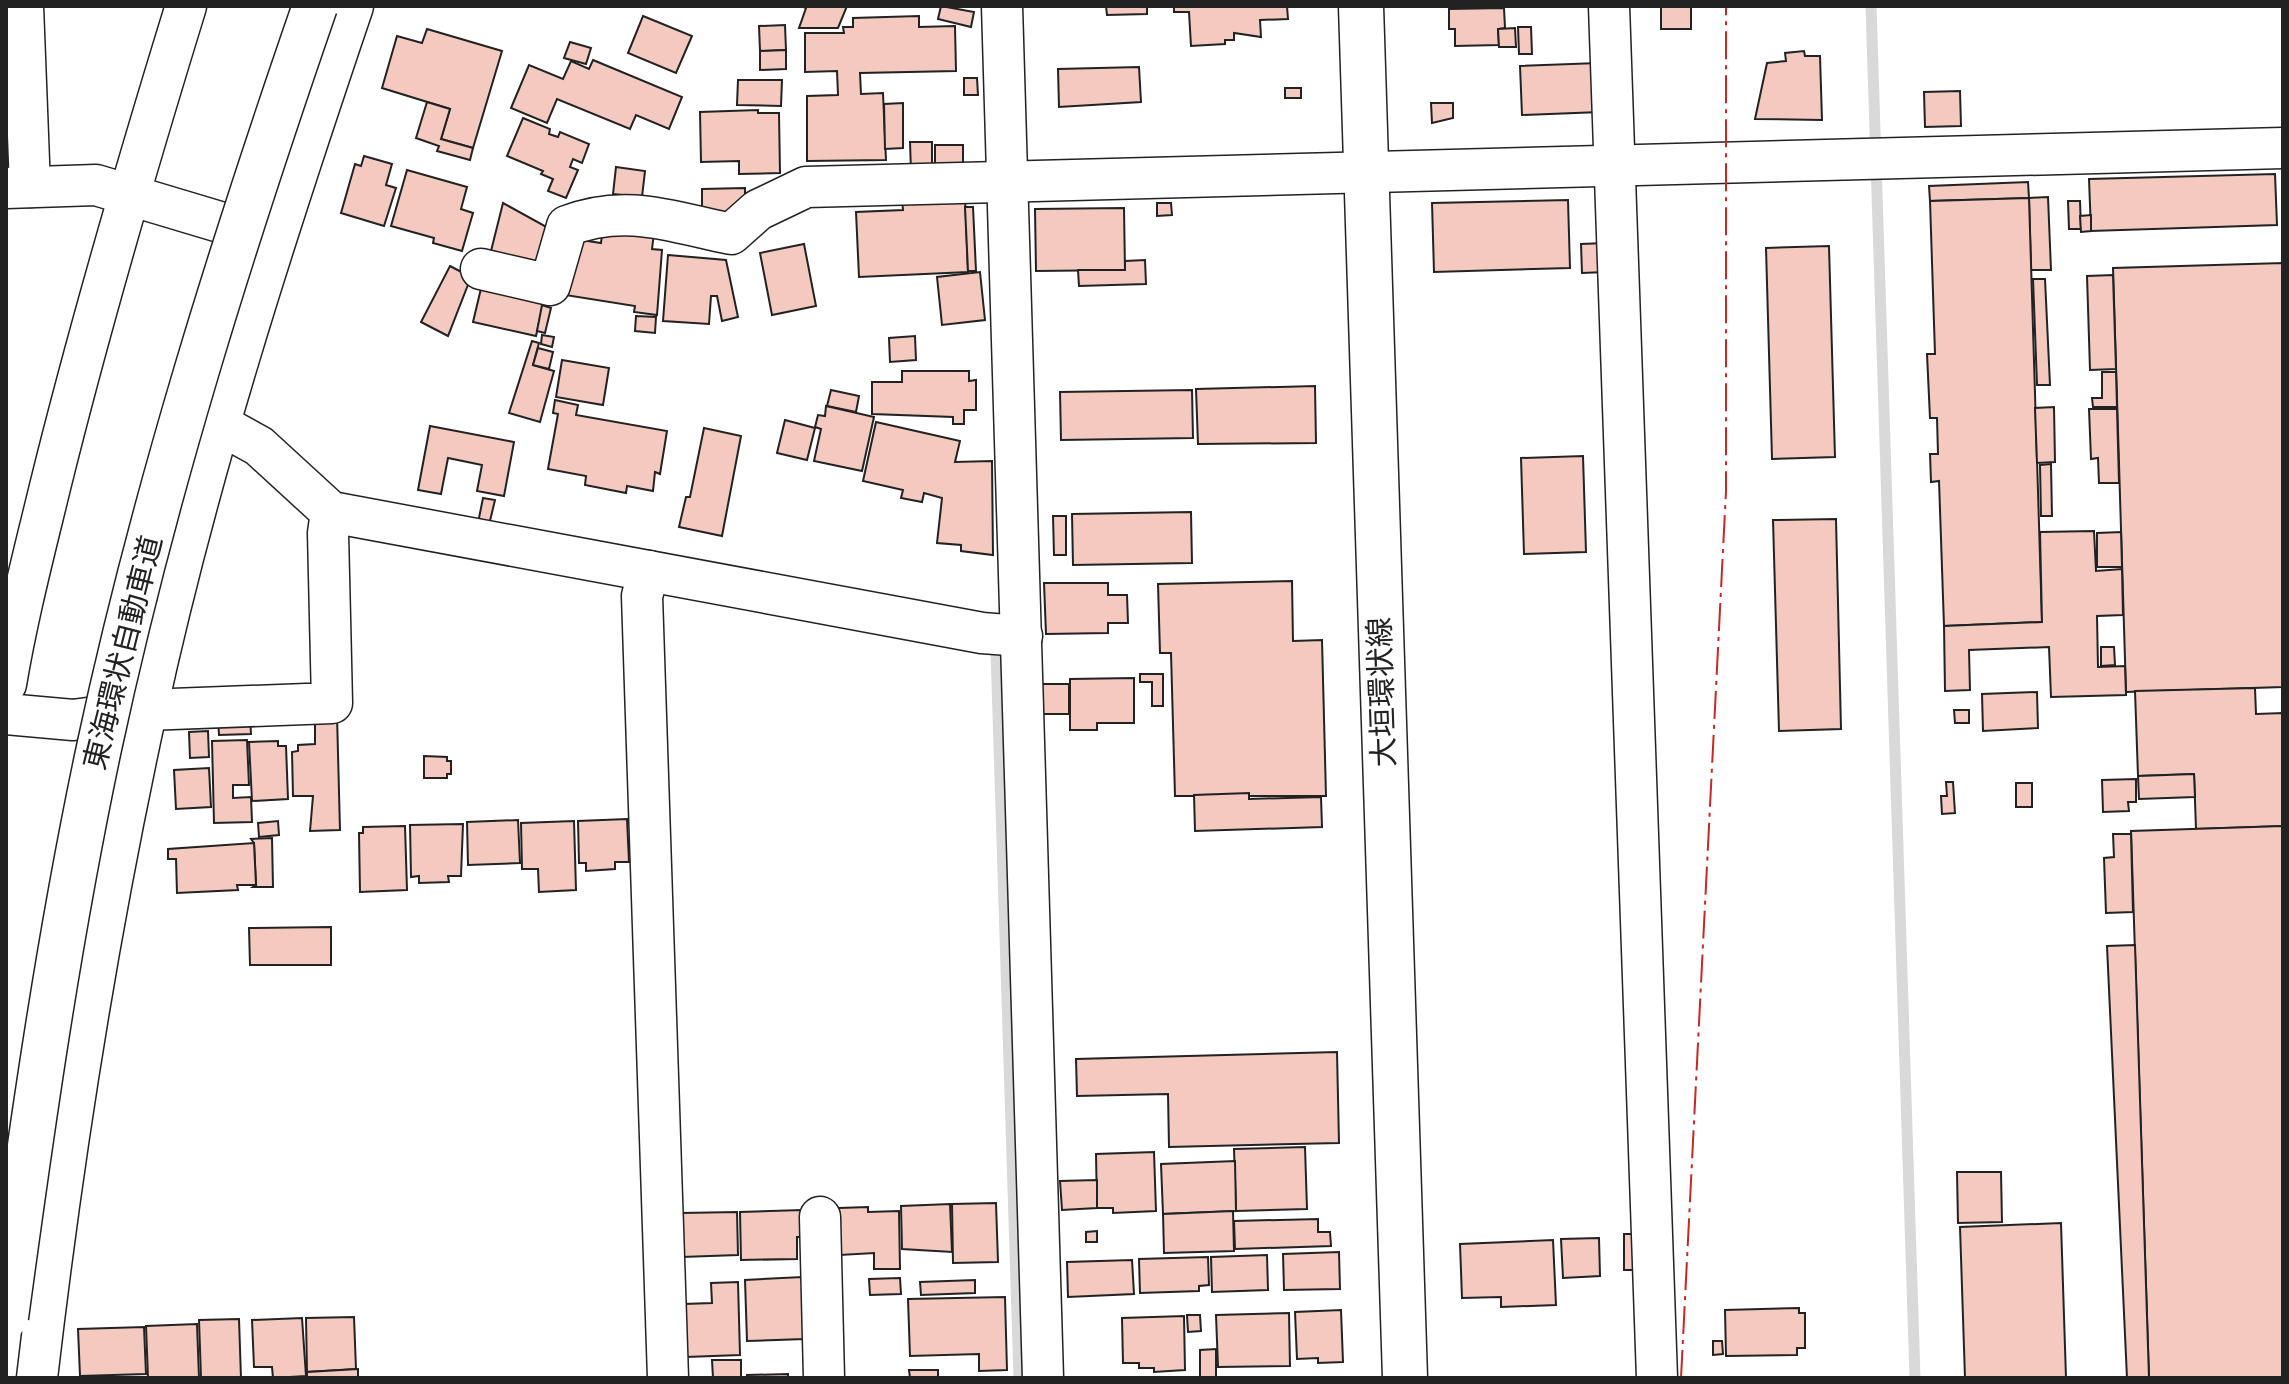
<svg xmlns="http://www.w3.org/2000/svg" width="2289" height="1384" font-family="'Sofia Sans Condensed','Noto Sans JP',sans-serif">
  <rect width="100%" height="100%" fill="#fff"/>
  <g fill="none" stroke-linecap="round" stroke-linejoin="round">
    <g stroke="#d9d9d9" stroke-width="11">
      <path d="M1871 6 1915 1378"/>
      <path d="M996 651 1019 1378"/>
    </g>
  </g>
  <g fill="#f3c9c0" stroke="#222" stroke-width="2">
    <path d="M801 6H847L838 28H799L806 8Z"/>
    <path d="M941 6 974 12 971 27 938 19Z"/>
    <path d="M1106 6H1147V14L1107 15Z"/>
    <path d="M1174 6H1287L1288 19 1260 20 1261 37 1234 33V40H1225V44L1191 46 1189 12H1174Z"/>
    <rect x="1661" y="6" width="30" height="23"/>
    <path d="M1504 8 1505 28 1498 29 1499 45 1455 46V29H1449V9Z"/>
    <path d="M643 16 692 36 676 73 628 53Z"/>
    <path d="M919 16V27L955 26 956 71 860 73 861 94 883 93 886 160 807 161V96L838 95 837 71 805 72V33H844L843 27H853V18Z"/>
    <path d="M785 25 786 50 760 51 759 26Z"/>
    <path d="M1518 27H1531L1532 54H1519Z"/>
    <path d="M1515 28 1516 47H1499L1498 29Z"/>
    <path d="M427 29 502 51 473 148 441 139 450 109 382 88 397 36 422 43Z"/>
    <path d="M570 42 591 48 586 64 564 58Z"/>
    <path d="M786 50V69L760 70V51Z"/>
    <path d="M1804 51 1805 56H1820L1822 120 1755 119 1767 63 1786 61 1785 53Z"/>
    <path d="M593 60 682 97 669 129 636 115 630 129 557 99 547 123 511 108 529 65 563 79 571 61 589 69Z"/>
    <path d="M1598 63 1600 112 1522 115 1520 66Z"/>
    <path d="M1139 67 1141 102 1059 107 1058 69Z"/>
    <path d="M964 78H977L978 95H964Z"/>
    <path d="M738 80H782L781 106 737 105Z"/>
    <rect x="1285" y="88" width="16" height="10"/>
    <path d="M1960 91 1961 126 1925 127 1924 92Z"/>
    <path d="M427 102 450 109 441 139 473 148 470 160 437 151 439 146 416 138Z"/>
    <path d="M903 103V148L885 149 884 104Z"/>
    <path d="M1431 103H1453V118L1432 123Z"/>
    <path d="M758 110V113H779L780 173 739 174V161L701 162 700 112Z"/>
    <path d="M523 118 550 129 549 134 558 137 560 132 589 144 582 163 573 159 570 167 578 170 566 198 548 191 553 179 541 174 543 171 507 156Z"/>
    <path d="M910 142H932V172H911Z"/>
    <rect x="935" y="145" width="28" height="26"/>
    <path d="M364 156 392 164 386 185 396 188 384 226 341 213 355 164 361 166Z"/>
    <path d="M616 167 645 171 642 197 613 194Z"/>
    <path d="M407 170 467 187 461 209 473 213 462 251 433 243 434 238 391 226Z"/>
    <path d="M2275 174 2277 225 2091 231 2089 179Z"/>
    <path d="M2028 182 2029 198 1930 201 1929 186Z"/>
    <path d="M745 188V207L702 219V189Z"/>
    <path d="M965 196 968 272 859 277 856 212 903 210 902 199Z"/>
    <path d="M2048 197 2051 270H2031L2029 198Z"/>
    <path d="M2029 198 2042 622 1944 626 1939 481 1931 482 1930 454H1938L1937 418H1930L1927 354H1935L1930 201Z"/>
    <path d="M1568 200 1570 268 1434 272 1432 203Z"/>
    <path d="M2068 201H2080L2081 229H2069Z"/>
    <path d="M503 203 552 230 543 276 488 263Z"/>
    <path d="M1157 203H1171L1172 215 1157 216Z"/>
    <path d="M965 207H973L976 271H968Z"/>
    <path d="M1124 208 1125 270 1036 271 1035 209Z"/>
    <path d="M2091 215V231L2081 232 2080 216Z"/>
    <path d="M603 225 654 233 652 249 662 250 657 315 634 312 635 306 559 294 575 239 601 243Z"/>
    <path d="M1605 243 1606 272 1582 273 1581 244Z"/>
    <path d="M804 244 816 306 772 315 760 253Z"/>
    <path d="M1829 246 1835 457 1772 459 1766 248Z"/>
    <path d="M668 255 726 260 738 317 722 321 717 296H711L709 324 663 321Z"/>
    <path d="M1145 260 1146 284 1079 286 1078 270H1125V261Z"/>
    <path d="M2283 263V687L2126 692 2113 268Z"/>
    <path d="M450 266 471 277 448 336 421 322Z"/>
    <path d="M980 272 985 320 942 325 937 277Z"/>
    <path d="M2113 275 2116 369 2090 370 2087 276Z"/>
    <path d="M2033 279H2045L2050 385H2037Z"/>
    <path d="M483 280 545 295 536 336 473 322Z"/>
    <path d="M542 305 551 308 545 333 537 331Z"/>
    <path d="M636 316 656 317 655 333 635 331Z"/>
    <path d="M542 335 554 337 552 347 541 344Z"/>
    <path d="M915 336 916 360 890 362 889 338Z"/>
    <path d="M532 341 539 343 533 365 554 371 540 422 509 413Z"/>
    <path d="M538 348 553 352 549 369 533 365Z"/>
    <path d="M562 360 609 368 603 405 556 397Z"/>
    <path d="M902 371H969V381L976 380V410H964V424H953V417L872 414V382H902Z"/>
    <path d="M2102 372H2116L2117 407H2093L2092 398H2102Z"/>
    <path d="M1315 386 1316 443 1198 444 1196 389Z"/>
    <path d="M831 390 859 396 856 412 827 406Z"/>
    <path d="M1192 390 1193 438 1061 440 1060 392Z"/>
    <path d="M555 400 578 405 576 415 667 431 660 474 655 472 653 491 627 486 626 493 585 485 586 476 548 469 558 414 553 413Z"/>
    <path d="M826 406 874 417 862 471 814 461 821 429 815 427 818 415 825 416Z"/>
    <path d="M2054 407 2055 462 2037 463 2035 408Z"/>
    <path d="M2089 409H2117L2119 483H2099L2098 458 2091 459Z"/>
    <path d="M785 420 815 428 807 460 777 453Z"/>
    <path d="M876 422 960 441 955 462 992 461 993 555 961 551V545L937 543 942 498 924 493 922 502 901 498 903 490 863 481Z"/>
    <path d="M430 426 514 442 504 496 477 491 482 465 448 458 441 494 418 490Z"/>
    <path d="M704 428 741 436 722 536 679 527 686 497H690Z"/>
    <path d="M1583 456 1586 552 1524 554 1521 458Z"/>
    <path d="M2051 464 2052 516H2041L2040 465Z"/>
    <path d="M483 498 495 500 489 525 478 523Z"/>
    <path d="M1191 512 1192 563 1073 565 1072 514Z"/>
    <path d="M1053 516H1066V555H1054Z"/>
    <path d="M1836 519 1841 729 1779 731 1773 520Z"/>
    <path d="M2094 531 2096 571 2122 569 2123 615 2097 616 2098 667 2125 666 2126 695 2051 697 2049 647 1969 650 1970 690 1945 691 1944 626 2042 622 2040 532Z"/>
    <path d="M2121 532 2122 567H2097V533Z"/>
    <path d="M1292 581 1293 641 1322 640 1326 796H1175L1171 653H1160L1158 584Z"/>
    <path d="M1044 583H1108V595H1127L1128 623H1108V633L1046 634Z"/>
    <path d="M2101 647H2114L2115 665 2101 666Z"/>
    <path d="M1140 674H1163V706H1152V682H1140Z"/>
    <path d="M1134 678V723H1097V730H1070V679Z"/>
    <rect x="1042" y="684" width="27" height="30"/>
    <path d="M2255 688 2256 714 2283 713V826L2196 829 2194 774 2138 776 2135 691Z"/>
    <path d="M2037 692 2038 728 1983 731 1982 694Z"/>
    <path d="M1954 710H1969V723H1955Z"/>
    <path d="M337 715 340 830 310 831 313 796H293L292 752 298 751V745L315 744V716Z"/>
    <path d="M250 717 251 734 219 735 218 718Z"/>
    <path d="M208 731 209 757 190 758 189 732Z"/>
    <path d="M247 740 249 785H233V798L251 797 252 822 214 823 212 741Z"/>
    <path d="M278 741V746H286L288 799 252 801 249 742Z"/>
    <path d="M424 756 447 757V761H451V774H447V778H424Z"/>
    <path d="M209 768 211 807 176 809 174 770Z"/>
    <path d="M2194 774 2195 797 2139 799 2138 776Z"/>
    <path d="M2136 779V802H2128L2129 811 2103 812 2102 780Z"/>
    <path d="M1946 782H1953L1955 813 1942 814 1941 796H1947Z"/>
    <rect x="2016" y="783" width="16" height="24"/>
    <path d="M1249 793V799L1321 797 1322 827 1195 831 1194 795Z"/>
    <path d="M627 819 629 862H615V869L586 871V863H579L578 821Z"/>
    <path d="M518 820 520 863 468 865 467 822Z"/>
    <path d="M278 821 279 835 259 837 258 823Z"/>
    <path d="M574 821 576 890 539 892 538 869H522L521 823Z"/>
    <path d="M463 824 461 876H448L449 882 419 883V876L411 877 410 825Z"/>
    <path d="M405 826 407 890 360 892 359 833H363V827Z"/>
    <path d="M2283 826V1378H2149L2131 831Z"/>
    <path d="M2113 834H2131L2133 912 2106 913 2104 858 2114 857Z"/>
    <path d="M272 838 273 887H253L256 885 254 843 251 839Z"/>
    <path d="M254 843 256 885H237L238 890 177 893 176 859H168V849Z"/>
    <path d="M331 927V965H250L249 928Z"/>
    <path d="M2135 945 2149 1378H2127L2107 946Z"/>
    <path d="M1337 1052 1339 1143 1169 1147 1168 1094 1077 1096 1076 1059Z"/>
    <path d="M1305 1147 1307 1209 1236 1211 1234 1149Z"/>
    <path d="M1154 1152 1156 1211 1113 1213V1208H1097L1096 1154Z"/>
    <path d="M1235 1161 1236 1211 1163 1214 1161 1164Z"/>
    <path d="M1957 1172H2001L2002 1222 1958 1223Z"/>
    <path d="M1097 1180V1208L1062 1210 1060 1181Z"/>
    <path d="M996 1203 998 1262 953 1263 952 1204Z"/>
    <path d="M950 1204 952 1252 902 1249 901 1206Z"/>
    <path d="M868 1207V1212L899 1211 900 1269H874V1253L840 1255 839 1208Z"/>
    <path d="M802 1210V1237H797V1259L741 1260 740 1212Z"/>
    <path d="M1233 1211 1234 1251 1164 1253 1163 1214Z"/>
    <path d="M737 1212 738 1255 682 1257 681 1213Z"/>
    <path d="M1318 1219V1232H1330L1331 1246 1235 1249 1234 1221Z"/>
    <path d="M2061 1223 2066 1378H1965L1960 1227Z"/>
    <path d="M1097 1231V1242H1086V1232Z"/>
    <rect x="1624" y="1234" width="16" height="36"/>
    <path d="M1599 1238 1600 1276 1563 1278 1561 1239Z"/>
    <path d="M1553 1240 1556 1305 1501 1307V1297L1462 1298 1460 1244Z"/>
    <path d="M1339 1252 1340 1289 1284 1290 1283 1254Z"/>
    <path d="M1267 1255 1268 1290 1212 1292 1211 1257Z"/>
    <path d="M1208 1257 1209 1285 1199 1286V1291L1140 1293 1139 1259Z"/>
    <path d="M1132 1260 1134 1294 1068 1297 1067 1262Z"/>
    <path d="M802 1277 804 1339 747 1341 745 1280Z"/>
    <path d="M900 1278 901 1294 870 1295 869 1279Z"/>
    <path d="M975 1280V1293L921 1295 920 1282Z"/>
    <path d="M738 1282 740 1355 686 1357 684 1304 712 1303 711 1283Z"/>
    <path d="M1005 1297 1007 1370 979 1371V1354L910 1356 908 1299Z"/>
    <path d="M1799 1308V1313H1805V1348H1797V1355L1726 1356 1725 1310Z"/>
    <path d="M1341 1310 1343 1362 1318 1363V1358L1297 1359 1295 1312Z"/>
    <path d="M1289 1313 1290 1366 1218 1367 1216 1315Z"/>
    <path d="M1187 1315H1200L1201 1331 1188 1332Z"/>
    <path d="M1184 1316 1185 1370 1154 1372V1368H1139V1363H1123L1122 1318Z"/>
    <path d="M354 1317 356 1369 307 1372 306 1318Z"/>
    <path d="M302 1318 306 1376 273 1378 272 1367H254L252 1320Z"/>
    <path d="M239 1319 241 1378H201L199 1320Z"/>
    <path d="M197 1324 199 1378H148L146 1326Z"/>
    <path d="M144 1327 146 1374 80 1376 78 1329Z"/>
    <path d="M1713 1341H1722L1723 1354 1713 1355Z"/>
    <path d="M1216 1349V1377L1200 1378V1350Z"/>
    <path d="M712 1360H741V1378H713Z"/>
    <path d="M358 1369V1378H307V1372Z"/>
    <path d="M909 1370H938V1378H910Z"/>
    <path d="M788 1374V1378H747V1375Z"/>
  </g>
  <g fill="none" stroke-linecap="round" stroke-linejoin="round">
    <g stroke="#222" stroke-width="43">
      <g id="minor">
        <path d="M23 6 30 187"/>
        <path d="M1002 6 1043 1378"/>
        <path d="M1609 6 1657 1378"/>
        <path d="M6 188 96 185 270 237"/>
        <path d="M481 269 550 285 567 226C626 203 672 222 731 234L758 210 806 187 2283 148"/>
        <path d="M219 424 259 446 331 512 982 633 1022 636"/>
        <path d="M649 571 642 596 668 1378"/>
        <path d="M6 684C17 618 34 553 50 487 90 325 137 165 186 6"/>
        <path d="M6 714 73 720 146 710 332 703 328 533 331 512"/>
        <path d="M820 1217 824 1378"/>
        <path d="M37 1378C63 1155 98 933 146 713 198 473 274 239 353 6"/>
      </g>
    </g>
    <g stroke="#222" stroke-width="47">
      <path id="major" d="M1361 6 1405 1378"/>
    </g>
    <use href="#minor" stroke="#fff" stroke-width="40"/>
    <use href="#major" stroke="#fff" stroke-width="44"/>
    <g stroke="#222" stroke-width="47" stroke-linecap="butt">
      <path id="highway-bridge" d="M6 1317C32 1126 59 936 99 748 153 496 231 249 315 6"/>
    </g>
    <use href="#highway-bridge" stroke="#fff" stroke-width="44"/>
    <path stroke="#c62828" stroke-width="2" stroke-dasharray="28 6 4 6" stroke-linecap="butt" d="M1681 1378 1726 491V6"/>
  </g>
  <g text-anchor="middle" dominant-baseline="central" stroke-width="6" stroke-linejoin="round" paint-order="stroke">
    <g font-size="30" fill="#222" stroke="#fff">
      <text transform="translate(124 653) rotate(-76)">東海環状自動車道</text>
      <text transform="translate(1383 692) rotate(-92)">大垣環状線</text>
    </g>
  </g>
  <rect width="2289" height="1384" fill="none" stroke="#222222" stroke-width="16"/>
</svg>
